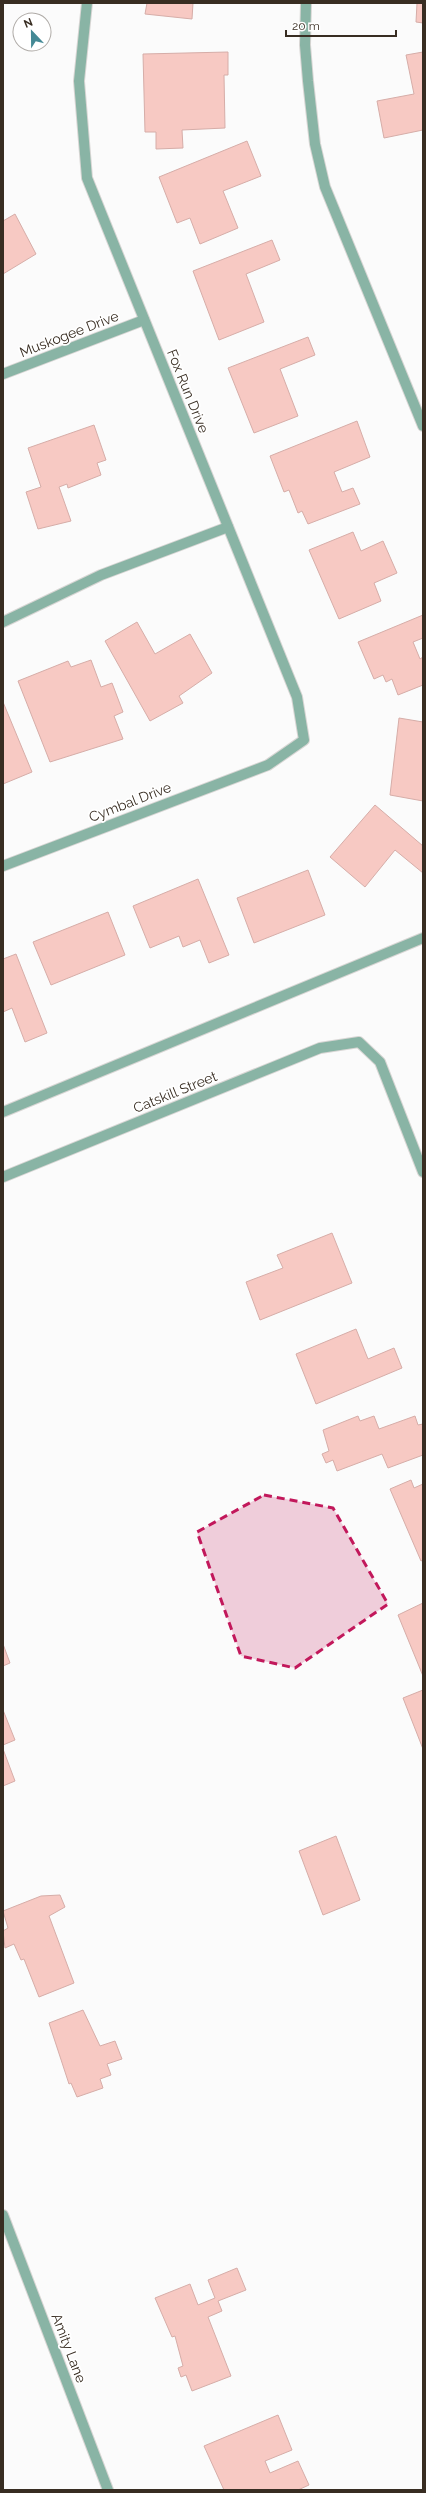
<svg xmlns="http://www.w3.org/2000/svg" width="426" height="2493" font-family="Raleway,sans-serif">
  <rect width="100%" height="100%" fill="#fbfbfb"/>
  <g fill="#f7c9c3" stroke="#d6ada8">
    <path d="M147 3H193L192 19 145 14Z"/>
    <path d="M417 3H423V23L416 22Z"/>
    <path d="M228 52V75H224L225 128 182 130 183 148 156 149V132H145L143 54Z"/>
    <path d="M423 52V130L384 138 377 101 414 94 406 55Z"/>
    <path d="M247 141 261 176 223 191 238 228 200 244 190 218 177 223 159 177Z"/>
    <path d="M15 214 36 254 3 274V221Z"/>
    <path d="M272 240 280 260 246 274 264 322 219 340 193 271Z"/>
    <path d="M308 337 315 355 280 369 298 416 254 433 228 368Z"/>
    <path d="M357 421 370 457 334 472 342 492 353 488 360 504 308 524 302 511 298 513 289 490 284 492 270 456Z"/>
    <path d="M94 425 106 460 97 463 101 475 68 488 67 484 59 487 71 521 38 529 26 492 41 487 28 448Z"/>
    <path d="M353 532 361 551 383 541 397 573 374 583 381 601 339 619 309 550Z"/>
    <path d="M423 615V638L413 642 420 659 423 657V685L398 695 392 679 386 682 383 675 374 679 358 642Z"/>
    <path d="M137 622 155 654 190 634 212 673 179 696 183 703 150 721 105 641Z"/>
    <path d="M91 660 101 687 112 683 123 712 114 716 123 739 50 762 18 681 68 661 71 667Z"/>
    <path d="M3 702 32 772 3 784Z"/>
    <path d="M399 718 423 722V801L390 795Z"/>
    <path d="M375 805 423 846V873L395 850 365 887 330 857Z"/>
    <path d="M308 870 325 915 254 943 237 898Z"/>
    <path d="M198 879 229 955 209 963 200 940 183 947 179 936 150 948 133 906Z"/>
    <path d="M108 912 125 955 51 985 33 942Z"/>
    <path d="M16 954 47 1033 25 1042 12 1008 3 1012V959Z"/>
    <path d="M332 1233 352 1283 260 1320 246 1282 283 1268 277 1255Z"/>
    <path d="M356 1329 368 1359 394 1348 402 1368 316 1404 296 1354Z"/>
    <path d="M358 1416 360 1421 374 1416 379 1429 415 1416 418 1425 423 1424V1455L388 1468 382 1454 337 1471 333 1460 326 1463 322 1454 329 1451 323 1430Z"/>
    <path d="M411 1480 414 1488 423 1484V1560L421 1561 390 1489Z"/>
    <path d="M423 1603V1676L398 1615Z"/>
    <path d="M3 1644 10 1663 3 1666Z"/>
    <path d="M423 1690V1749L403 1698Z"/>
    <path d="M3 1710 15 1740 3 1745Z"/>
    <path d="M3 1749 15 1781 3 1786Z"/>
    <path d="M336 1836 360 1900 323 1915 299 1851Z"/>
    <path d="M60 1895 65 1907 49 1916 74 1983 39 1997 24 1959 21 1960 14 1944 5 1948 3 1931 8 1928 3 1911 41 1896Z"/>
    <path d="M83 2010 100 2046 115 2041 122 2059 107 2064 111 2075 100 2079 103 2088 77 2097 71 2083 69 2084 49 2023Z"/>
    <path d="M237 2268 246 2290 218 2301 222 2311 208 2317 231 2376 192 2391 186 2375 181 2377 178 2368 183 2366 175 2336 172 2337 155 2298 190 2284 198 2305 215 2298 208 2280Z"/>
    <path d="M278 2415 292 2450 265 2461 270 2473 298 2461 309 2485 298 2490H224L204 2446Z"/>
  </g>
  <g fill="none" stroke-linecap="round" stroke-linejoin="round">
    <g stroke="#d8d6d4" stroke-width="12">
      <g id="minor">
        <path d="M306 3 305 45 308 81 315 144 325 187 423 426"/>
        <path d="M3 374 144 320"/>
        <path d="M3 622 101 575 228 527"/>
        <path d="M3 866 268 765 304 740 297 697 87 178 79 81 87 3"/>
        <path d="M3 1112 423 938"/>
        <path d="M3 1177 320 1048 359 1042 380 1062 423 1172"/>
        <path d="M3 2215 108 2490"/>
      </g>
    </g>
    <use href="#minor" stroke="#89b4a5" stroke-width="10"/>
  </g>
  <path fill="#c2185b" fill-opacity="0.2" stroke="#c2185b" stroke-width="3" stroke-dasharray="8 5" stroke-linejoin="round" d="M264 1495 333 1508 388 1604 295 1668 241 1656 197 1532Z"/>
  <g text-anchor="middle" dominant-baseline="central" stroke-width="3.5" stroke-linejoin="round" paint-order="stroke">
    <g font-size="14" fill="#382d22" stroke="#fff">
      <text transform="translate(69 334) rotate(-21)">Muskogee Drive</text>
      <text transform="translate(188 391) rotate(68)">Fox Run Drive</text>
      <text transform="translate(130 802) rotate(-21)">Cymbal Drive</text>
      <text transform="translate(175 1092) rotate(-22)">Catskill Street</text>
      <text transform="translate(69 2348) rotate(69)">Amity Lane</text>
    </g>
  </g>
  <rect width="426" height="2493" fill="none" stroke="#382d22" stroke-width="8"/>
  <g transform="translate(32 32) rotate(338)"><circle r="19" fill="#ffffff" stroke="#afaba7"/>
  <path d="M0-3L7 15L0 10L-7 15Z" fill="#448995"/>
  <text y="-6" font-size="11" font-weight="bold" text-anchor="middle" fill="#382d22">N</text>
  </g>
  <path d="M286 30v6h110v-6" fill="none" stroke="#382d22" stroke-width="2"/>
  <text x="292" y="30" font-size="12" fill="#382d22" stroke="#ffffff" stroke-width="3" paint-order="stroke">20 m</text>
</svg>
